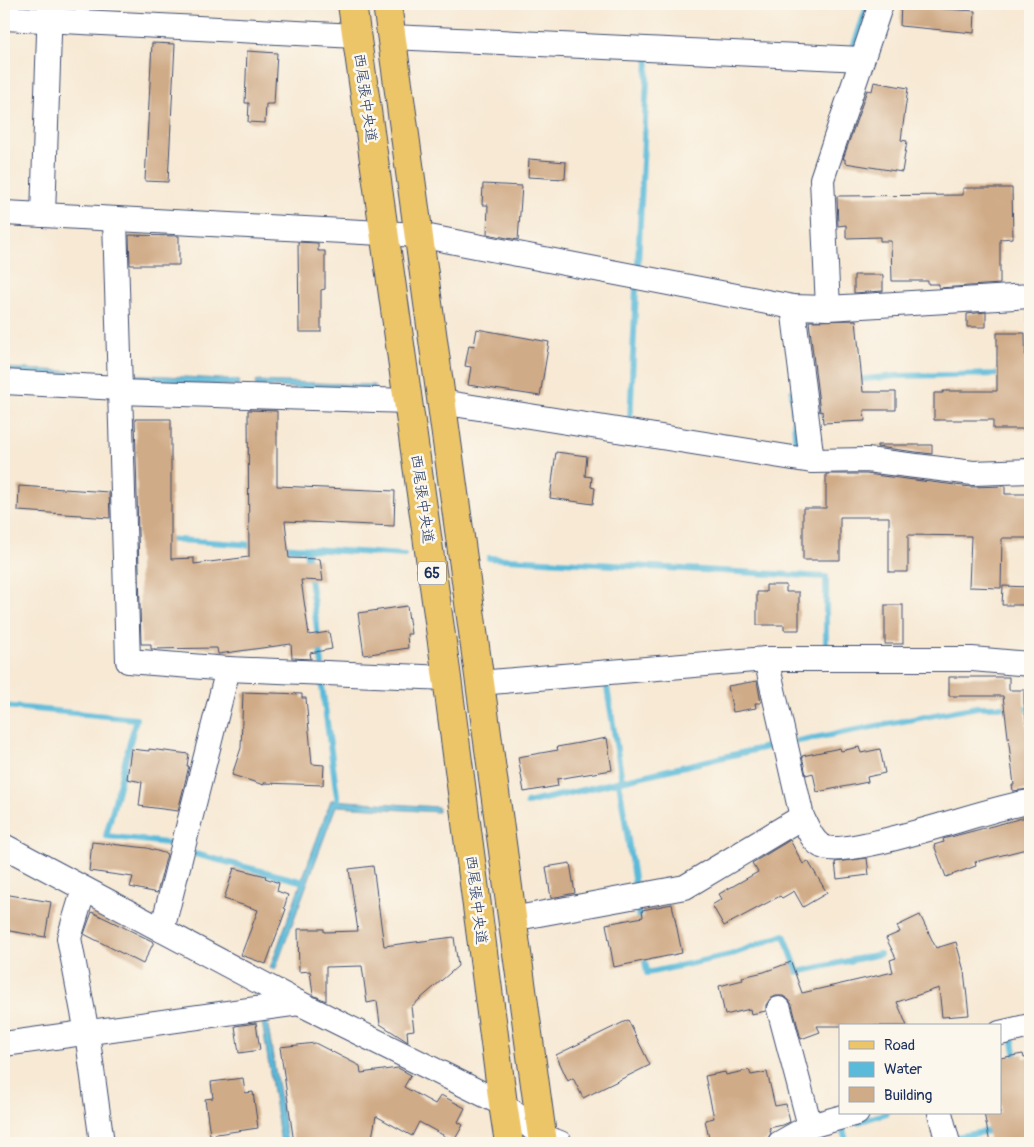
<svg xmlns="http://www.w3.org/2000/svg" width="1034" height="1147" font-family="Pangolin,'Klee One',sans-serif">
  <rect width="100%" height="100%" fill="#fbf7ec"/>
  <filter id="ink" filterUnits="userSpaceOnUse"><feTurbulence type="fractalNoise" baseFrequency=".02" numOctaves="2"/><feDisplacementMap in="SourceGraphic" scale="10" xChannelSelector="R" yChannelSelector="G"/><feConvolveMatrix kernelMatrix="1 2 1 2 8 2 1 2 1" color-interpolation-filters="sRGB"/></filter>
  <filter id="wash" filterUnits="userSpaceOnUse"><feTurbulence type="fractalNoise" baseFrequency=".0096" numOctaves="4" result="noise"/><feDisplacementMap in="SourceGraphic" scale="20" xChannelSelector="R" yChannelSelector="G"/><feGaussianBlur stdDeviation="1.12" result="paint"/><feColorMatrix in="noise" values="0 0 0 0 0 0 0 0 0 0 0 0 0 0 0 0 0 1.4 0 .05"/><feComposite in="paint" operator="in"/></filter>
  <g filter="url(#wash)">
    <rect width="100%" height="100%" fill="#f7e9d4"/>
    <g fill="#5abad9" stroke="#3a749c">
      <path d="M4 368 106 373 105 379 4 375Z"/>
      <path d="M130 374 239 380 238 386 130 381Z"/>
      <path d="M256 381 375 385V392L256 386Z"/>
      <path d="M331 800 438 807V812L336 806 275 970 270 968Z"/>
      <path d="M267 1020 287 1143H281L262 1021Z"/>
    </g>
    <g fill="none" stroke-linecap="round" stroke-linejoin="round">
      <g stroke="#5abad9" stroke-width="6">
        <path d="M853 48 868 4"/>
        <path d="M638 263 648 60"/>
        <path d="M1030 305V320"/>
        <path d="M854 380 897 376 1004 374"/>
        <path d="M630 423 636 288"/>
        <path d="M789 449 792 450 796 446 792 392"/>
        <path d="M163 539 255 545"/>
        <path d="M280 547 404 555"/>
        <path d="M306 549 322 664"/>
        <path d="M489 558 826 577V649"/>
        <path d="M606 681 622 781"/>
        <path d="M322 686 338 803"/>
        <path d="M4 706 136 719 106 836 175 844"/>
        <path d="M798 741 977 707H1013L1030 710"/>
        <path d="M619 782 635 885"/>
        <path d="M527 803 771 746"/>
        <path d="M191 853 304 882"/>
        <path d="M637 906 640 925"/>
        <path d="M644 954 647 973 730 955 784 935 798 972 880 954"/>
        <path d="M1013 1041 1017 1063"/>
        <path d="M858 1122 887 1113"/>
        <path d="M846 1126 842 1127 847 1143"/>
        <path d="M956 1137 994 1130"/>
      </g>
    </g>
    <g id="blocks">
      <g fill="#d0ab87">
        <path d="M901 4 929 6V8L975 11 974 33 900 26Z"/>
        <path d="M152 43 175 44 168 182 145 181Z"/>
        <path d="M247 51 277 53 274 104H266L265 123 248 122 249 103H245Z"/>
        <path d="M874 82 908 88 901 140 907 141 902 172 845 163V159H843L867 90 872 91Z"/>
        <path d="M529 159 566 162 565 179 528 177Z"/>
        <path d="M483 184 522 186 518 240 487 234 488 205H482Z"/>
        <path d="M963 188H1012L1013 238 1000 239V284L939 288V284H928V281H892L891 241H880V237L846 238V225L838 226 837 196 963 195Z"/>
        <path d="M129 235 179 236V265H130Z"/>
        <path d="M298 242 318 243V251H325V289L321 290V332H299Z"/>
        <path d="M854 275H883V291L854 293Z"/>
        <path d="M986 312V327H967V314Z"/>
        <path d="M856 320 863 392H896V410H864L865 421 823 423 822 411 820 412 809 321Z"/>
        <path d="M477 329 549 342 540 396 468 385 471 367 465 366 469 345 474 346Z"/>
        <path d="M997 333H1025L1026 389H1030V429H993V420H934V393H943V391H997Z"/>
        <path d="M248 410 277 411V486L395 491 394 526 285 521 289 558 320 559 323 581 301 580 309 635 329 632 332 649 310 653 311 659 292 658 291 644 218 654 217 648 151 649V644H141L135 419H171V559L194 558V564L249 557Z"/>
        <path d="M877 445H932V454L877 447Z"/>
        <path d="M556 452 587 456 585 476 592 477 591 487 595 488 593 504 550 498Z"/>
        <path d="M826 474H866L971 487 1005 486V494H1029L1030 538H1002L1001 588 969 587 971 536 908 535V572H889V517H840V560H803V508H826Z"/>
        <path d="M19 486 109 492 110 518 81 516V515L18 511Z"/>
        <path d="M766 585H786V592H799V630H784V625H757V592H766Z"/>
        <path d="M1003 586 1030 587V605H1002Z"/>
        <rect x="885" y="605" width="18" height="39"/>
        <path d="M407 606 411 634H407L408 648 364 655 358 613Z"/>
        <path d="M949 677H1009V690H1024V703L1030 750V789L1013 791 1012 785H1014L1003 696H949Z"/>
        <path d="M757 681 761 703H755L756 708 733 712 728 686Z"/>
        <path d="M243 692 302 694V698H306L312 764 324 765 323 785 264 783V785L232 775 241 748Z"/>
        <path d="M607 738 612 770 557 779 558 786 524 792 518 757 558 750 557 747Z"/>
        <path d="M859 747 861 753 880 749 885 773 867 777 868 782 817 792 813 773 806 775 802 756 840 748 841 751Z"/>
        <path d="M131 749 149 751V749L189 754 187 766H189L178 811 139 806 142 782 127 779Z"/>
        <path d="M1030 816V848L975 862 976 866 946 877 934 845 944 842 943 839Z"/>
        <path d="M790 840 803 864 808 861 827 893 803 907 794 891 782 898 780 896 724 926 712 905 722 899 719 894 758 872 752 863Z"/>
        <path d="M92 842 147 848 167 854 157 893 130 887 133 877 89 871Z"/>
        <path d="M867 858 869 875 837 879 835 862Z"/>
        <path d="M570 863 575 893 551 898 546 867Z"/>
        <path d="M373 866 384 946 454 937 458 966 411 1007 414 1030 407 1031 408 1042 380 1024 377 1001 367 1003 362 966 326 967V1001L313 995 310 971 299 972 298 929H324V932L358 931 349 869Z"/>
        <path d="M234 868 266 876 265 878 279 883 277 891 288 895 284 908 286 909 266 964 241 955 258 910 224 899Z"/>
        <path d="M4 894 51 902 45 937 4 930Z"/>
        <path d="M672 904 682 953 614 967 606 924 643 917 642 910Z"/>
        <path d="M92 912 154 942 143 964 84 934Z"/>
        <path d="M920 915 936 948 956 942 964 971 969 1015 942 1017 939 988 897 1002 907 1026H817L820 1032 801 1039 792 1005 789 1000 783 996H776L770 999 766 1005V1011L751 1014 750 1009 725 1015 719 986 743 980 742 977 764 972 791 962 802 993 893 972 890 960 896 958 886 938 900 932 897 926Z"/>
        <path d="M628 1020 650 1065 583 1098 573 1078 568 1081 556 1055Z"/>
        <path d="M256 1023 260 1050 239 1053 235 1026Z"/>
        <path d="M315 1043 360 1066 361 1073 398 1068 411 1075 404 1087 435 1104 441 1095 465 1108 458 1122 463 1125 454 1141 419 1122 412 1136 376 1116 371 1143H294L280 1047Z"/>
        <path d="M1023 1054 1024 1058 1030 1057V1143H990L984 1113H1000V1058Z"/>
        <path d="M749 1070 751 1075 767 1072 775 1106 786 1104 790 1122 783 1125 769 1128 771 1133 767 1140 759 1143H710L705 1120 714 1118 705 1076 725 1072 726 1075Z"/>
        <path d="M243 1078 245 1093 253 1092 258 1128 210 1135 205 1099 213 1098 211 1082Z"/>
      </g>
    </g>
  </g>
  <g filter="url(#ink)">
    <use href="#blocks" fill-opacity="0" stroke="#3c4b70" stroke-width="1"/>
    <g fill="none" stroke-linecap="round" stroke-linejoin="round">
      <g stroke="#3c4b70" stroke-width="26">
        <g id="minor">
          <path d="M50 4 43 215 419 235 793 307 828 308 1030 296"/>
          <path d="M4 18 356 36"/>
          <path d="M392 37 862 59"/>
          <path d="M4 213 43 215"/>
          <path d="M115 220 128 661 228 669"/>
          <path d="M793 307 812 461"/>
          <path d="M828 308 822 179 881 4"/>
          <path d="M4 382 119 388"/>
          <path d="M119 392 408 401"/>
          <path d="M441 402 812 461 867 460 973 473 1030 471"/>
          <path d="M766 659 802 817C807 826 811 839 820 845 843 863 994 805 1030 802"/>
          <path d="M479 683 766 659H972L1030 664"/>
          <path d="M4 846 299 1003 503 1104 542 1136 560 1143"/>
          <path d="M84 889 69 938 87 1033 102 1143"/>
          <path d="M512 919 685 887 802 817"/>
          <path d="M162 930 228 669 447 678"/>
          <path d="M779 1009 810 1126"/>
          <path d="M1000 1033 1030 1026"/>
          <path d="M4 1044 299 1003"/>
          <path d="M940 1113 948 1143"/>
          <path d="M780 1143 810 1126 857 1113"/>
        </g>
      </g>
      <g stroke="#3c4b70" stroke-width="30">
        <g id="major">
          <path d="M352 4 447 678 503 1104 509 1143"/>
          <path d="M387 4 543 1143"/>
        </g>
      </g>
      <use href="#minor" stroke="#fff" stroke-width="24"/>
      <use href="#major" stroke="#edc569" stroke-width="28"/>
    </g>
  </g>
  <g text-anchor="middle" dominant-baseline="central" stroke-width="5" stroke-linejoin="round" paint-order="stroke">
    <rect fill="#fbf7ec" stroke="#5e6b89" stroke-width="1" x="418" y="561.5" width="28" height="23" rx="4"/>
    <g font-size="14" font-weight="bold" fill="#1b2f5e">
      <text x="432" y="573">65</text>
    </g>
    <g font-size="15" fill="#1b2f5e" stroke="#fbf7ec">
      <text transform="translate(365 98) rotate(82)">西尾張中央道</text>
      <text transform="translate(422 499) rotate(82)">西尾張中央道</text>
      <text transform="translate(476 900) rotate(83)">西尾張中央道</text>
    </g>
  </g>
  <rect width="1034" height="1147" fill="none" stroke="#fbf7ec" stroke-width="20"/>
  <rect x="839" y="1024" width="162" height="90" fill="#fbf7ec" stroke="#a1a7b3"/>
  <rect x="849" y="1041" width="25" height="8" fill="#edc569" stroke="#a1a7b3"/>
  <text x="884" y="1050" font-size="15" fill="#1b2f5e">Road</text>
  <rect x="849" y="1062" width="25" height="15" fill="#5abad9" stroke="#a1a7b3"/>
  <text x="884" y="1074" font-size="15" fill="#1b2f5e">Water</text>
  <rect x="849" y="1087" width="25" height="15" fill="#d0ab87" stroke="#a1a7b3"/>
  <text x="884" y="1100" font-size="15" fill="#1b2f5e">Building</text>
</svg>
